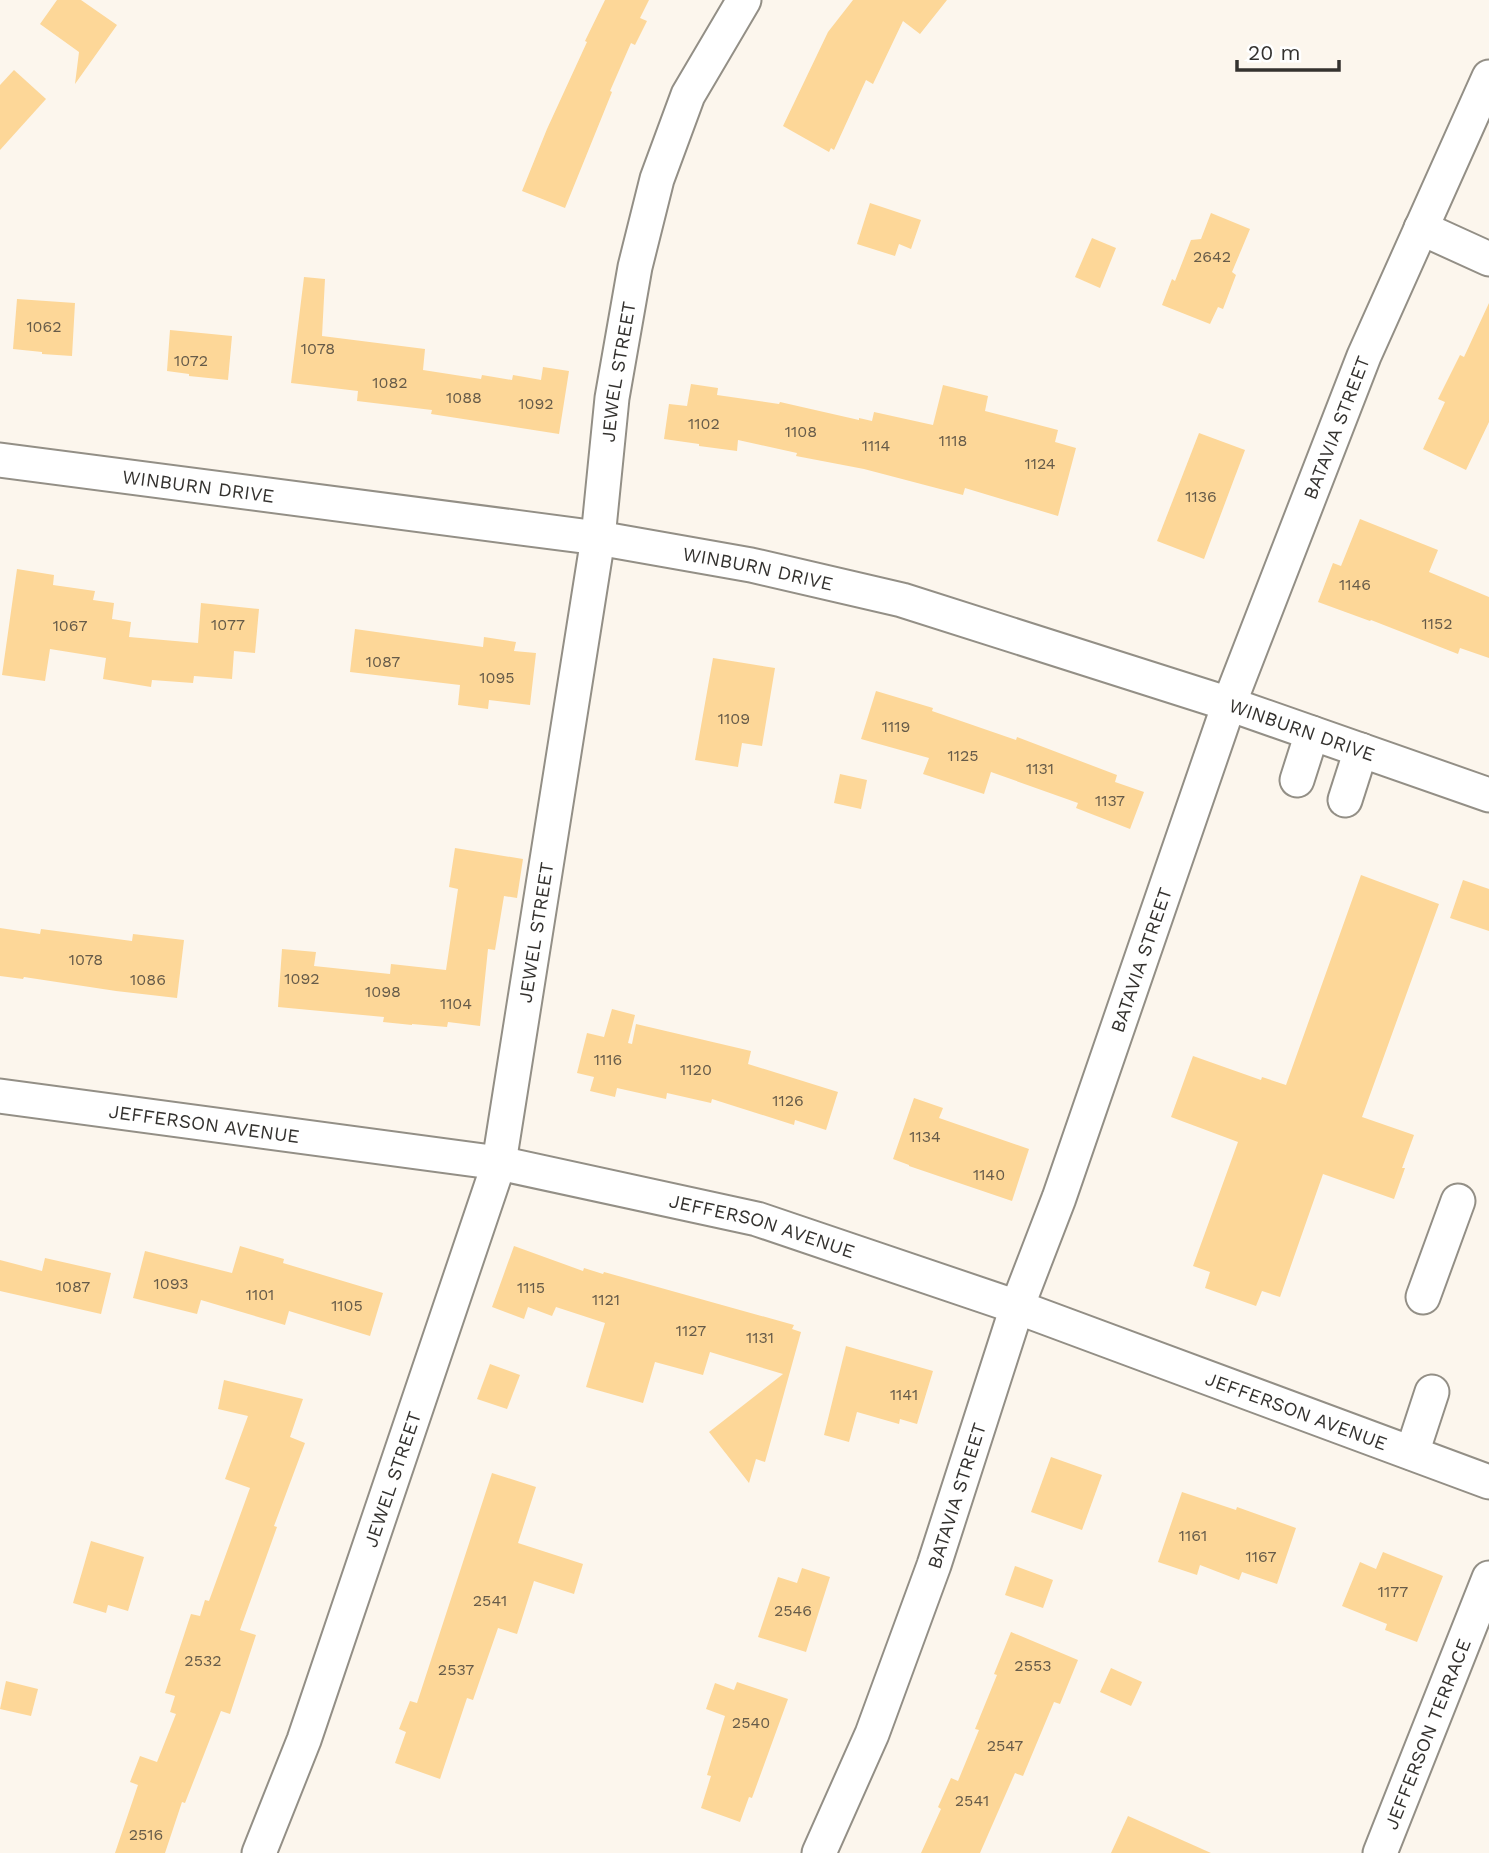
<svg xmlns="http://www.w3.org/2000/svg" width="1489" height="1853" font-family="'Work Sans',sans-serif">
  <rect width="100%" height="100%" fill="#fcf6ed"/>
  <g fill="#fdd798">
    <path d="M57 0H81L117 25 75 84 79 52 40 24Z"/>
    <path d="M605 0H649L640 18 647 21 635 45 631 43 610 91 612 92 565 208 522 191 547 129 587 42 585 41Z"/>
    <path d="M853 0H947L920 34 903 21 873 84 866 80 834 150 831 148 829 152 783 126 828 32Z"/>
    <path d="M14 70 46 99 0 150V85Z"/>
    <path d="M870 203 921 220 911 249 899 244 895 256 857 244Z"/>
    <path d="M1211 213 1250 229 1232 272 1236 275 1223 309 1218 307 1210 324 1162 305 1172 279 1175 281 1191 240 1201 239Z"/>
    <path d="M1092 238 1116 248 1100 288 1075 277Z"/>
    <path d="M304 277 325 279 322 336 425 349 423 370 481 379 482 375 512 380 513 375 541 380 543 367 569 371 559 434 431 414 432 410 357 401 358 391 291 383Z"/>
    <path d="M17 299 75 303 72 356 42 354V352L13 349Z"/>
    <path d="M1489 303V422L1466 470 1423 449 1445 402 1438 399 1460 355 1464 357Z"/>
    <path d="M170 330 232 336 228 380 189 376V374L167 371Z"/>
    <path d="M691 384 718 388 717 395 779 404 780 402 859 420V418L872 421 874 412 933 425 943 385 988 396 985 411 1058 430 1055 442 1076 448 1058 516 965 488 963 495 864 469 796 456 797 453 738 440 737 451 699 446V444L664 439 669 404 687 406Z"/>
    <path d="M1199 433 1245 450 1204 559 1157 541Z"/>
    <path d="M1360 519 1438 550 1429 572 1489 597V658L1460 648 1458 654 1371 620 1370 621 1318 602 1333 563 1341 566Z"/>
    <path d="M17 569 54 575 53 585 95 591 93 600 114 603 112 619 131 622 129 637 198 643 201 603 259 609 255 653 234 651 232 679 194 676 193 683 152 680 151 687 103 679 106 658 50 649 45 681 2 675Z"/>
    <path d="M355 629 483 647 484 637 516 642 514 651 536 653 530 705 489 700 488 709 458 705 460 685 350 672Z"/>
    <path d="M713 658 775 668 762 746 742 743 738 767 695 760Z"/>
    <path d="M876 691 933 708 932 711 1016 740 1017 737 1117 775 1115 782 1144 792 1130 829 1076 808 1078 803 991 772 984 794 923 774 929 758 861 739Z"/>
    <path d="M840 774 867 780 861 809 834 803Z"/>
    <path d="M455 848 523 859 517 898 504 896 495 950 488 949 480 1026 448 1022 447 1027 412 1024V1025L383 1022 384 1017 278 1007 282 949 316 952 314 966 390 974 391 964 446 970 458 889 449 887Z"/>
    <path d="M1361 875 1439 904 1362 1117 1414 1135 1402 1168H1405L1394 1199 1323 1174 1280 1297 1262 1291 1256 1306 1205 1288 1210 1272 1193 1266 1238 1142 1171 1117 1193 1056 1261 1080 1262 1077 1286 1085Z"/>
    <path d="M1463 880 1489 889V931L1450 918Z"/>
    <path d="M0 928 40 934 41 929 132 941 133 934 184 940 177 998 116 991 24 977 23 979 0 976Z"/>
    <path d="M612 1009 635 1015 628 1043 632 1044 636 1024 751 1051 748 1064 838 1092 826 1130 795 1120 794 1125 712 1099 711 1103 667 1093 666 1099 617 1088 615 1097 590 1091 594 1077 577 1073 587 1033 604 1037Z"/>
    <path d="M914 1098 943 1108 939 1118 1029 1149 1012 1201 909 1166V1165L893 1159Z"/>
    <path d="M240 1246 284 1259 283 1263 383 1293 370 1336 289 1311 285 1325 201 1300 197 1314 133 1298 145 1251 232 1273Z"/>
    <path d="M514 1246 583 1271 584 1268 603 1274 604 1272 794 1325 792 1329 801 1332 765 1462 756 1459 749 1483 709 1432 783 1374 710 1352 703 1375 655 1362 643 1403 586 1387 605 1323 556 1307 552 1316 528 1307 524 1319 492 1307Z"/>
    <path d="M45 1258 111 1273 101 1314 0 1291V1260L42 1271Z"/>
    <path d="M846 1346 933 1371 917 1424 900 1419 899 1424 857 1412 849 1442 824 1435Z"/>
    <path d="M490 1364 520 1375 507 1409 477 1399Z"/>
    <path d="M224 1380 303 1399 290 1437 305 1443 274 1526 277 1527 240 1630 256 1635 230 1714 221 1711 185 1803 182 1802 165 1853H115L138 1785 130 1782 140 1756 157 1762 176 1714 170 1712 175 1696 165 1693 191 1614 200 1616 205 1600 209 1601 250 1488 225 1479 248 1416 218 1409Z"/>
    <path d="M1051 1457 1102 1475 1082 1530 1031 1512Z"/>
    <path d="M492 1473 536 1487 518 1543 583 1564 574 1594 534 1581 517 1634 498 1628 473 1700 467 1698 440 1779 395 1763 406 1732 399 1729 410 1701 417 1703Z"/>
    <path d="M1182 1492 1236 1510 1237 1507 1296 1528 1277 1584 1242 1572 1239 1580 1200 1565 1197 1575 1158 1562Z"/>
    <path d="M91 1541 144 1557 128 1611 108 1605 106 1613 73 1603Z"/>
    <path d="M1383 1552 1443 1576 1417 1642 1385 1630 1387 1624 1342 1606 1360 1562 1376 1569Z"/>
    <path d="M1015 1566 1053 1580 1043 1608 1005 1595Z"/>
    <path d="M802 1568 830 1577 806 1652 758 1637 778 1577 797 1583Z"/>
    <path d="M1011 1632 1078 1660 1060 1704 1054 1702 1023 1776 1015 1773 980 1853H921L941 1809 938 1807 951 1778 958 1781 979 1730 975 1729 997 1675 994 1674Z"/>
    <path d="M1111 1668 1142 1682 1131 1706 1100 1692Z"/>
    <path d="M6 1681 38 1689 31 1716 0 1709Z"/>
    <path d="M737 1682 788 1699 752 1798 749 1797 740 1822 701 1808 711 1776 707 1775 725 1716 706 1709 715 1683 734 1690Z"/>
    <path d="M1128 1816 1211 1853H1111Z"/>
  </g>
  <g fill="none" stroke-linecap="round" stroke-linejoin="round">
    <g stroke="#938f86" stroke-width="37">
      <g id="minor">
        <path d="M1421 228 1489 259"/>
        <path id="s1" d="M0 460 598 538 751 565 902 600 1229 704 1489 795"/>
        <path d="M1297 780 1312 733"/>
        <path d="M1345 800 1361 750"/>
        <path id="s2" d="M0 1096 499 1163 757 1219 1017 1307 1489 1482"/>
        <path d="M1423 1297 1458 1201"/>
        <path d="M1412 1453 1432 1392"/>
        <path id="s3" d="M259 1853 304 1740 499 1163 598 538 612 398 635 267 657 179 688 95 744 0"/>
        <path id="s4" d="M819 1853 872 1734 934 1565 1017 1307 1059 1198 1229 704 1364 356 1489 77"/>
        <path id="s5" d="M1380 1853 1489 1578"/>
      </g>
    </g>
    <use href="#minor" stroke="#fff" stroke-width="33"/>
  </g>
  <g text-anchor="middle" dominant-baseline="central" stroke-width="6" stroke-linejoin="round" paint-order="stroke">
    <g font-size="16" fill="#665b49">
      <text x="1212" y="256">2642</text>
      <text x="44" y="326">1062</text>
      <text x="318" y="348">1078</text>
      <text x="191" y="360">1072</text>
      <text x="390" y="382">1082</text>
      <text x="464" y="397">1088</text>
      <text x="536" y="403">1092</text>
      <text x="704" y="423">1102</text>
      <text x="801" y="431">1108</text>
      <text x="953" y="440">1118</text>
      <text x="876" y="445">1114</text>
      <text x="1040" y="463">1124</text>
      <text x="1201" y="496">1136</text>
      <text x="1355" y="584">1146</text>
      <text x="1437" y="623">1152</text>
      <text x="228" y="624">1077</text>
      <text x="70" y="625">1067</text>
      <text x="383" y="661">1087</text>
      <text x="497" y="677">1095</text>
      <text x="734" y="718">1109</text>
      <text x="896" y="726">1119</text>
      <text x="963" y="755">1125</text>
      <text x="1040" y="768">1131</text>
      <text x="1110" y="800">1137</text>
      <text x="86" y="959">1078</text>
      <text x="302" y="978">1092</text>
      <text x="148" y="979">1086</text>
      <text x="383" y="991">1098</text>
      <text x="456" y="1003">1104</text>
      <text x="608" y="1059">1116</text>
      <text x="696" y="1069">1120</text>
      <text x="788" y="1100">1126</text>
      <text x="925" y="1136">1134</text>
      <text x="989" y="1174">1140</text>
      <text x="171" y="1283">1093</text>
      <text x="73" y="1286">1087</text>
      <text x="531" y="1287">1115</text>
      <text x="260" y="1294">1101</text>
      <text x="606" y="1299">1121</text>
      <text x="347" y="1305">1105</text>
      <text x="691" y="1330">1127</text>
      <text x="760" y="1337">1131</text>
      <text x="904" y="1394">1141</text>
      <text x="1193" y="1535">1161</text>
      <text x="1261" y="1556">1167</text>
      <text x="1393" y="1591">1177</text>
      <text x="490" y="1600">2541</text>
      <text x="793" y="1610">2546</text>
      <text x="203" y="1660">2532</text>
      <text x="1033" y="1665">2553</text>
      <text x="456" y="1669">2537</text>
      <text x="751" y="1722">2540</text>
      <text x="1005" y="1745">2547</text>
      <text x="972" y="1800">2541</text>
      <text x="146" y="1834">2516</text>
    </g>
    <g font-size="19" fill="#34322f" stroke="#fff">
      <text stroke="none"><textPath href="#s3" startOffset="1531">JEWEL STREET</textPath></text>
      <text stroke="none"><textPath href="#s4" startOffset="1517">BATAVIA STREET</textPath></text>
      <text stroke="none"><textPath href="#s1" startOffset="200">WINBURN DRIVE</textPath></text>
      <text stroke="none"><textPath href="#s1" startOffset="766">WINBURN DRIVE</textPath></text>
      <text stroke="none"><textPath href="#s1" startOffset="1334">WINBURN DRIVE</textPath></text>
      <text stroke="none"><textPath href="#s3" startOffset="964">JEWEL STREET</textPath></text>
      <text stroke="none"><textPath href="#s4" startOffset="950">BATAVIA STREET</textPath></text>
      <text stroke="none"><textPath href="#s2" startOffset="206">JEFFERSON AVENUE</textPath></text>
      <text stroke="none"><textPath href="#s2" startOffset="774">JEFFERSON AVENUE</textPath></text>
      <text stroke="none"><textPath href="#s2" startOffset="1340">JEFFERSON AVENUE</textPath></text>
      <text stroke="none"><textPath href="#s3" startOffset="397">JEWEL STREET</textPath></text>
      <text stroke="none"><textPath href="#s4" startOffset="383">BATAVIA STREET</textPath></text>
      <text stroke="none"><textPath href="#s5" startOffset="128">JEFFERSON TERRACE</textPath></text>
    </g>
  </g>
  <path d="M1237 60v10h102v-10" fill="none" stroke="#34322f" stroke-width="3.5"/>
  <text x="1248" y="60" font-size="21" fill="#34322f" stroke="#ffffff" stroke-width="5" paint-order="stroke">20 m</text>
</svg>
